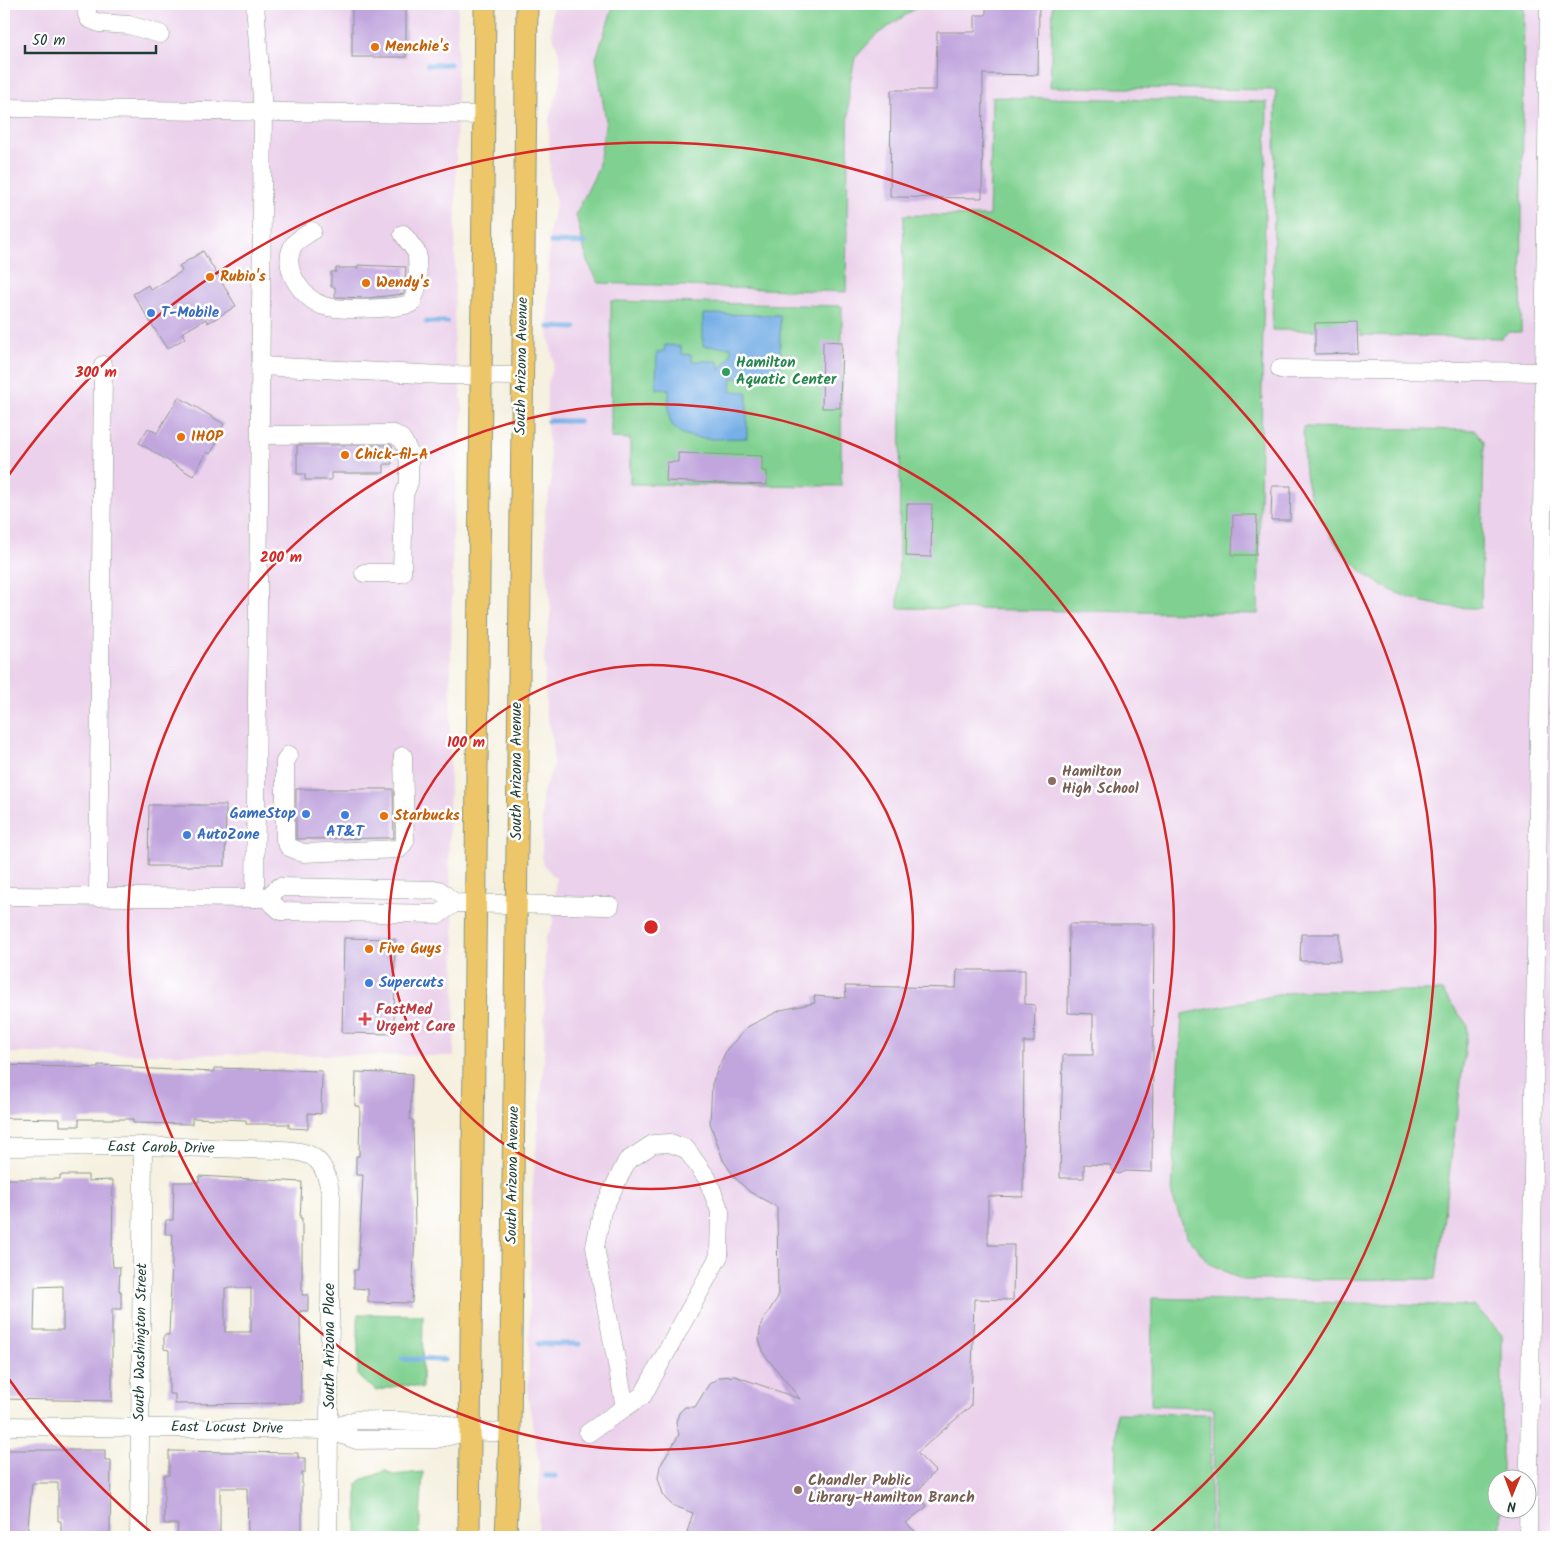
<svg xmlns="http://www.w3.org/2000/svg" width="1560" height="1541" font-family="Kalam,sans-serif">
  <rect width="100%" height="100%" fill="#fff"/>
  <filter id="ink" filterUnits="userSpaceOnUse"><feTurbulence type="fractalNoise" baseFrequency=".02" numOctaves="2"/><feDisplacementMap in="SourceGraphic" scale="10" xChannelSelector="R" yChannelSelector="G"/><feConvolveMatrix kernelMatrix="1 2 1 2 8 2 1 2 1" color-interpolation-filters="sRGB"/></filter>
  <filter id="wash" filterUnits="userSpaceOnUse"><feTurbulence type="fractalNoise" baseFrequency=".0096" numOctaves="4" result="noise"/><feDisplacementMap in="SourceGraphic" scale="20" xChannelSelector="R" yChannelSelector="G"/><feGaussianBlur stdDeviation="1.12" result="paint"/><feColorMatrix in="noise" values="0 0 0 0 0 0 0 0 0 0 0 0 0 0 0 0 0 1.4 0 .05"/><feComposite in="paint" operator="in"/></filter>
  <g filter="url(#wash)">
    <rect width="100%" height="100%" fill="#f5f0df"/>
    <g fill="#ebd1eb" fill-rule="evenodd">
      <path d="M4 4H458L454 347 463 409 453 522 451 654 449 861 455 940 454 1056 4 1053Z"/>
      <path d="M552 4H1556V1537H538L539 1464 528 1398 532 1192 544 1066 545 939 553 924 556 879 542 863V795L553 767V741L546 713 544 656 551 609 546 564 545 512 552 477 547 425V387L554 363 548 334 549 234 556 202 550 181 549 119 561 80 560 56 552 34ZM1498 1478H1528V1508H1498Z"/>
    </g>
    <g fill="#80d191" stroke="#508762">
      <path d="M614 4H922L876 35 855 58 849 88 846 292 599 283 587 261 576 214 598 169 606 121 596 58Z"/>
      <path d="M1053 4H1524L1521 332H1508L1502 338 1360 335V331L1272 330 1276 90 1050 87Z"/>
      <path d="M992 97 1267 102 1258 614 898 608 904 215 989 216Z"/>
      <path d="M611 301 842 306 841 486 630 484V439L611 438Z"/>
      <path d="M1303 427 1475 430 1484 442 1481 608C1414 609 1359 586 1325 526 1317 512 1309 496 1306 480 1303 463 1304 444 1303 427Z"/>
      <path d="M1297 991H1442L1468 1026 1436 1279 1242 1280 1209 1263 1186 1235 1172 1195 1182 1014Z"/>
      <path d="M1152 1298 1475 1306 1502 1335V1478H1498V1508L1501 1509V1537H1213L1214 1408 1151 1405Z"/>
      <path d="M358 1314 423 1315 422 1389C406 1382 392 1387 376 1391 371 1384 363 1384 358 1375Z"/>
      <path d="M1116 1413 1211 1414 1210 1537H1115Z"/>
      <path d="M384 1470 393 1475 423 1472 419 1537 359 1536 357 1534V1484C364 1475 376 1478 384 1470Z"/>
    </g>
    <path fill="#76afe6" stroke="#4a768d" d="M703 314 780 315V378H732L731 391 747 392V438C724 438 673 446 669 416 668 407 669 397 669 389L656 388 657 352 664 351 665 345 681 346 682 354 691 355 692 361H718L719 371 731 356V347L703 346Z"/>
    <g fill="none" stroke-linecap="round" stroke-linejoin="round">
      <g stroke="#76afe6" stroke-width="5">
        <path d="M428 65 450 64"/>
        <path d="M551 242 585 243"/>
        <path d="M426 322H447"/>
        <path d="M549 327 575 328"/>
        <path d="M548 421H579"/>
        <path d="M538 1344H579"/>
        <path d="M402 1359 445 1360"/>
        <path d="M546 1476H555"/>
        <path d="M545 1536 556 1537"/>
      </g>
    </g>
    <g id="blocks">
      <g fill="#c1a6de" fill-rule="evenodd">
        <rect x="352" y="4" width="54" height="53"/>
        <path d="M986 4 1039 5 1038 75 983 74 982 198 890 197 891 90H936L937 32H975V15H986Z"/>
        <path d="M203 251 236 306 208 323 206 319 182 333 185 338 167 349 133 294 148 285 151 290 182 271 179 266Z"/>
        <path d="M358 265 406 267 404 294 368 298 335 297V287H331V272H336V268H358Z"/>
        <path d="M1357 322 1358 353 1315 354V323Z"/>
        <path d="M823 341 842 342 840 408H822Z"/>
        <path d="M179 397 224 424 217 436 220 437 210 454 207 452 193 476 139 443 148 428 157 433Z"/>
        <path d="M297 445H392V464H384V473H331V480H305V474H297Z"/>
        <path d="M678 453 762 456V471H767V485L666 481 667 462H678Z"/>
        <path d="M1272 486H1291L1290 520H1271Z"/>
        <path d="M907 504H932L931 557 906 556Z"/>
        <path d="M1233 515H1257L1256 555H1232Z"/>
        <path d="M296 789H393L394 838 296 839Z"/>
        <path d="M149 805H226L225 866H148Z"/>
        <path d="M1069 924H1154L1152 1172 1126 1171 1119 1174 1113 1171 1110 1165 1084 1164V1178H1060L1063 1055H1093V1014L1068 1013Z"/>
        <path d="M1301 934H1340V961H1300Z"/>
        <path d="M344 938 395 939 394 1034 342 1033Z"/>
        <path d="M957 970H1025V1004L1035 1005 1034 1042H1024L1023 1197 988 1196V1245H1014L1013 1300 974 1299 971 1406 917 1453 935 1471 916 1493 927 1506 906 1523 921 1537H702L687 1532 693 1513 672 1505 664 1497 658 1478 660 1466 679 1435 676 1422 679 1413 685 1407H695L709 1384 720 1377 735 1376 800 1399 764 1354 759 1339 761 1324 778 1297 777 1207 750 1192 735 1178 723 1160 710 1123 712 1084 719 1066 727 1049 749 1026 781 1010 815 1003 814 996 846 998 845 986 956 988Z"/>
        <path d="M4 1065 98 1068V1065L133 1066V1068L214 1072V1068L322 1071 321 1114 308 1113V1129L289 1128V1124H246V1120L192 1118V1124L133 1123V1119H79V1126H60V1119L4 1118Z"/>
        <path d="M356 1072 412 1074 410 1120H413L415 1232 412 1303 368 1302V1289L354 1288V1270H358L363 1175H356V1156H359L360 1106H355Z"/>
        <path d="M60 1175H88V1181L113 1180 112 1256 113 1267H120L119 1291H121V1309H112V1401L4 1399V1179H60ZM63 1286V1330H34L35 1287Z"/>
        <path d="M199 1176 302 1182 300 1218H302V1295H308V1311H300L301 1403 175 1404V1394H169V1350L164 1349V1335H169L173 1234H165L166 1220H173L174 1182H199ZM225 1288H251V1332H225Z"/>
        <path d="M4 1450H105V1460H111L110 1537H61V1521H58V1483H32L27 1537H4Z"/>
        <path d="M169 1451 298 1453V1458H305V1473H302V1537H248L247 1488H220V1537H177L178 1524H164V1475H169Z"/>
      </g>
    </g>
  </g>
  <g filter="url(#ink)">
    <use href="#blocks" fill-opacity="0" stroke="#8a968a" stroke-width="1"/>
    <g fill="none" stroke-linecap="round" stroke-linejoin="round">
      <g stroke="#8a968a" stroke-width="19">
        <g id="minor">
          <path d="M87 4V14L89 19 99 23 129 25 160 34"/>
          <path d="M255 4 263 112 255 898"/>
          <path d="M4 108 484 115"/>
          <path d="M312 231C305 236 295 240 292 248 282 270 303 299 324 306 339 311 398 309 412 303L418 284 417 253 403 234"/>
          <path d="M260 366 442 375 522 376"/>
          <path d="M1280 369 1545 372"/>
          <path d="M260 435 394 434 402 439 409 452V482L404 495 402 573H364"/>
          <path d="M289 755 285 762V840L289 847 303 853 399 849 405 841 403 756"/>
          <path d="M4 896 266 898 281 911 439 914 455 903"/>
          <path d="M98 897 103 365"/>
          <path d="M266 898 279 887 439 890 455 903 610 906"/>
          <path d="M4 1147 143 1146 280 1150C316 1151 325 1160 331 1196L328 1537"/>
          <path d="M4 1426 329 1430 357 1440 436 1439 470 1431"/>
          <path d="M329 1430 356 1420 436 1422 470 1431 510 1433"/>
          <path d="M588 1433 643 1395 719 1256 720 1211 707 1178 686 1149 670 1143 653 1144 627 1161 602 1211 595 1247 625 1407"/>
          <path d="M139 1537 143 1146"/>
          <path d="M1528 1537 1549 4"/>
        </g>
      </g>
      <g stroke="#8a968a" stroke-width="23">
        <g id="major">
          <path d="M469 1537 485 4"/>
          <path d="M506 1537 510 1433 527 4"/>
        </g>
      </g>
      <use href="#minor" stroke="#fff" stroke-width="18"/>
      <use href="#major" stroke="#ecc669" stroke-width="21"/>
    </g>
  </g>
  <g fill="none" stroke="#d62828" stroke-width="2.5">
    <circle cx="651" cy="927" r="262"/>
    <circle cx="651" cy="927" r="523"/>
    <path d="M157 1537A785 785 0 0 1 4 1372M4 482A785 785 0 1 1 1145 1537"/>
  </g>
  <g fill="#e8710a" stroke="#fff" stroke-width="2">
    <circle cx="375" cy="47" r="5"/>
    <circle cx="210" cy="277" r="5"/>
    <circle cx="366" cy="283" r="5"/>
    <circle cx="181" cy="437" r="5"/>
    <circle cx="345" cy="455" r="5"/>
    <circle cx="384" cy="816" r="5"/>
    <circle cx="369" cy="949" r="5"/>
  </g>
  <g fill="#3f7fe0" stroke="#fff" stroke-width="2">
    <circle cx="151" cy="313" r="5"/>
    <circle cx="306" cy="814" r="5"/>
    <circle cx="345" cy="815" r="5"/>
    <circle cx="187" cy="835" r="5"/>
    <circle cx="369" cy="983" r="5"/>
  </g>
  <circle fill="#2e9e5b" stroke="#fff" stroke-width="2" cx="726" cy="372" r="5"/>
  <g fill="#8d6e63" stroke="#fff" stroke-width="2">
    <circle cx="1052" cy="781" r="5"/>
    <circle cx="798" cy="1490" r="5"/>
  </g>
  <path fill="#e0444e" stroke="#fff" stroke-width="2" d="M362.5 1011.5h5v5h5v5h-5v5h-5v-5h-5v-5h5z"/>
  <g text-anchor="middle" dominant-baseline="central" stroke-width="5" stroke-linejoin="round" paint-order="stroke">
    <g font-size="15" font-weight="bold" fill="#c56008" stroke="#fff" text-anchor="start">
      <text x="385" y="47">Menchie's</text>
      <text x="220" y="277">Rubio's</text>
      <text x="376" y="283">Wendy's</text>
      <text x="191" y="437">IHOP</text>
      <text x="355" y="455">Chick-fil-A</text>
      <text x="394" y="816">Starbucks</text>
      <text x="379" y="949">Five Guys</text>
    </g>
    <g font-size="15" font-weight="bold" fill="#366cbe" stroke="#fff" text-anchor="start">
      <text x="161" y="313">T-Mobile</text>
      <text x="296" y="814" text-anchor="end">GameStop</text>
      <text x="345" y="832" text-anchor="middle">AT&amp;T</text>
      <text x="197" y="835">AutoZone</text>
      <text x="379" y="983">Supercuts</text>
    </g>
    <g font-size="15" font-weight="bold" fill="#27864d" stroke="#fff" text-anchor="start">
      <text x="736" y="363">Hamilton<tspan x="736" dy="17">Aquatic Center</tspan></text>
    </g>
    <g font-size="15" fill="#1f3d34" stroke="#fff">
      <text transform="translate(522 366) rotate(-89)">South Arizona Avenue</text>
      <text transform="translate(517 771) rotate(-90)">South Arizona Avenue</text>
      <text transform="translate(161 1148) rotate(1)">East Carob Drive</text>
      <text transform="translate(513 1175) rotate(-89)">South Arizona Avenue</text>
      <text transform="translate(141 1342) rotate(-89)">South Washington Street</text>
      <text transform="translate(330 1346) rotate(-90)">South Arizona Place</text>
      <text transform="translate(227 1428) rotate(1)">East Locust Drive</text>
    </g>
    <g font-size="15" font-weight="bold" fill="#785e54" stroke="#fff" text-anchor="start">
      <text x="1062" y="772">Hamilton<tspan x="1062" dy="17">High School</tspan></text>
      <text x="808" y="1481">Chandler Public<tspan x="808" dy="17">Library-Hamilton Branch</tspan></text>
    </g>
    <g font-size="15" font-weight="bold" fill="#be3a42" stroke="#fff" text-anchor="start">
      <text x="376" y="1010">FastMed<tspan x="376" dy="17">Urgent Care</tspan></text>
    </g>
  </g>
  <circle cx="651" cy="927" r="8" fill="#d62828" stroke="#fff" stroke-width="2.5"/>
  <g font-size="15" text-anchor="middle" font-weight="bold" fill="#d62828" stroke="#fff" stroke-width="5" stroke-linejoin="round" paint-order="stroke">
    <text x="96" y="377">300 m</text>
    <text x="281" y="562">200 m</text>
    <text x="466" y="747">100 m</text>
  </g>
  <rect width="1560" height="1541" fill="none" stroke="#fff" stroke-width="20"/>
  <g transform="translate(1512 1494) rotate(181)"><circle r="24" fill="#ffffff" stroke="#a5b1ae"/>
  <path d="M0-4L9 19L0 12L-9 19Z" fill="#c8321e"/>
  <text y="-8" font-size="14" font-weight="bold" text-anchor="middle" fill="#1f3d34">N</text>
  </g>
  <path d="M25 45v8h131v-8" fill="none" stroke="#1f3d34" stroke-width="2.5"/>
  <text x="32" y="45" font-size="15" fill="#1f3d34" stroke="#ffffff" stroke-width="4" paint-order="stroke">50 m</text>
</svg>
